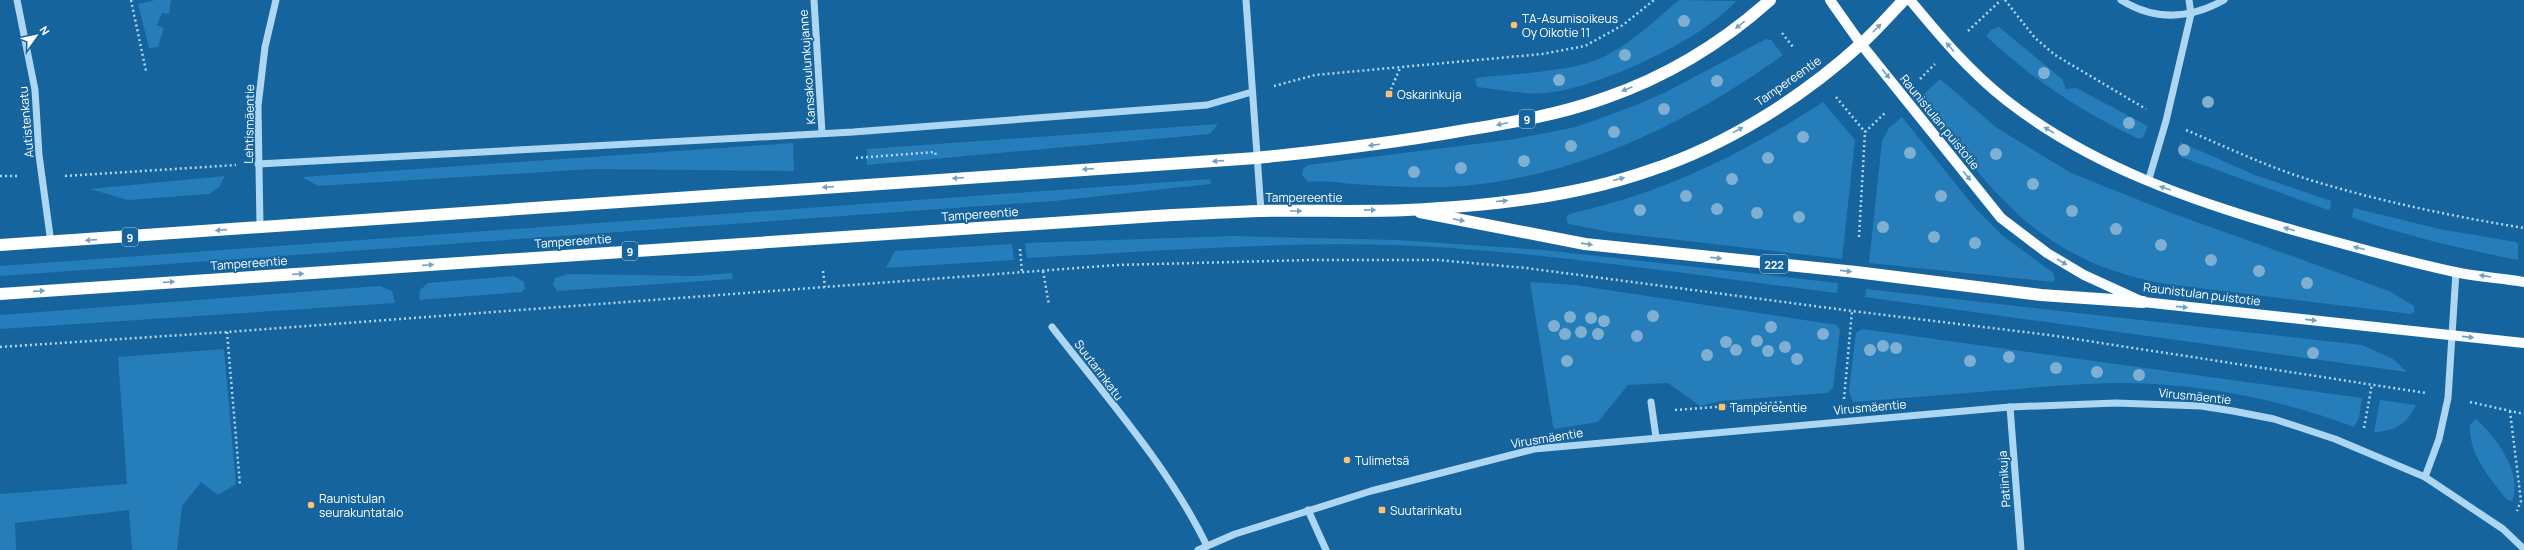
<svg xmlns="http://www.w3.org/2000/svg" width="2524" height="550" font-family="Manrope,sans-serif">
  <rect width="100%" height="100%" fill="#16649d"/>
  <g fill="#257db9">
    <path d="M155 0H171L169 14 162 13 157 25 164 28 158 47 149 48 138 4Z"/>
    <path d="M1679 0 1736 1C1703 40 1594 90 1544 93 1522 95 1498 89 1477 87L1475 78C1509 74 1572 72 1601 58 1630 45 1655 20 1679 0Z"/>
    <path d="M1999 27 2062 79 2066 89 2076 88 2148 126 2143 137 2139 139C2082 112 2032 79 1986 36L1991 30Z"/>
    <path d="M1766 39 1771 40 1783 55C1684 126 1567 182 1444 187 1414 188 1384 186 1353 184 1339 183 1323 180 1308 182L1302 175 1303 169 1308 165 1515 139 1576 127 1634 106 1666 92Z"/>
    <path d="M1940 79 1997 128 2071 173 2174 214 2389 291 2414 306V312L2411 314 2166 284C2038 261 1994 194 1920 98Z"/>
    <path d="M1823 102 1855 140 1842 259 1610 232 1569 224 1567 222V216L1570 214C1666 192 1741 155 1823 102Z"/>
    <path d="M1902 117 1975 208 2002 235 2053 273 2055 279 2053 282 1869 263 1882 141 1889 128Z"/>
    <path d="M1218 124 1210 134 867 165V149Z"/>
    <path d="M2180 142 2255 175 2331 201 2330 209 2328 210 2181 157Z"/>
    <path d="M793 143 794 171 592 169 318 186 302 177Z"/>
    <path d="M225 176 219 187 209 194 128 200 90 189Z"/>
    <path d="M1210 179 1211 184 1054 201 0 276V266Z"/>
    <path d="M2354 208 2439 229 2516 242 2518 245V260C2462 249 2408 236 2353 218L2352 217Z"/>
    <path d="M1232 236 1397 240 1544 250 1838 283 1837 293C1708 277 1580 257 1451 248 1311 238 1167 251 1027 258L1025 243Z"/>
    <path d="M1012 244 1014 260 886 268 895 251Z"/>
    <path d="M732 273 733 279 557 291 553 285 555 278 568 274 696 276Z"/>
    <path d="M514 276 524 282 525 288 522 292 419 300 420 290 428 283Z"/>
    <path d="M1530 282 1575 285 1837 325 1840 330 1833 388 1827 393 1721 401 1700 406 1668 383 1628 385 1598 422 1555 429 1553 426Z"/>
    <path d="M380 286 392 291 395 303 0 329V315Z"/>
    <path d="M1866 289 2362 345 2393 359 2407 372 1865 297Z"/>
    <path d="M1862 329 2362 398 2359 418 2354 427C2291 403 2223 388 2154 384 2109 381 2064 385 2018 389 1963 393 1908 398 1853 402L1849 391 1856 333Z"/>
    <path d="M224 349 236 484 218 495 201 482 182 506 177 550H132L129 510 15 523 16 550H0V494L127 484 118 357Z"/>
    <path d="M2380 400 2416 405C2408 423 2394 432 2374 432Z"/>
    <path d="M2476 419C2495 436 2524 473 2512 501L2507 500C2489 476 2469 456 2470 425Z"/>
  </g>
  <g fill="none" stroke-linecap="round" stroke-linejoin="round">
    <g stroke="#add6f3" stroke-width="2.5" stroke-dasharray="2 3" stroke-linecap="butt">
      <path d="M131 0 146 71"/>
      <path d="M2005 0 2035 38 2055 55 2146 109"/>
      <path d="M1968 31 2001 0"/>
      <path d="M1782 33 1793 47"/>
      <path d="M1920 79 1935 64"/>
      <path d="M1274 86 1315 75 1542 54 1585 46 1623 25 1654 0"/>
      <path d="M1389 94 1400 68"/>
      <path d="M1836 97 1865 132"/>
      <path d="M2186 130C2226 147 2266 166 2307 179 2378 201 2451 216 2524 228"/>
      <path d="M856 158 935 152 936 156"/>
      <path d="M0 176H20"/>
      <path d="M65 176 236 165"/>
      <path d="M1859 237 1865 132 1886 112"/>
      <path d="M1020 249 1022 272"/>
      <path d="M823 271 825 287"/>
      <path d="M1043 271 1049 305"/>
      <path d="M227 332 240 485"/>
      <path d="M0 347 227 332 1117 265 1309 260H1438L1526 268 1852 311 2049 335 2426 393"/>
      <path d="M1844 399 1852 311"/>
      <path d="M2470 402 2524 414"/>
      <path d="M1675 410 1784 402"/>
      <path d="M2510 411 2521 501 2517 511"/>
      <path d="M2364 428 2372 384"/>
    </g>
    <g stroke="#add6f3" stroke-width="7">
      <path d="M17 0 35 90 39 155 51 243"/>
      <path d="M814 0 822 133"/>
      <path d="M1246 0 1261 211"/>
      <path d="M2121 0C2155 21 2190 19 2224 0"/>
      <path d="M258 164 853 132 1207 105 1252 92"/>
      <path d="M2148 182 2166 121 2191 14 2189 0"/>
      <path d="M260 227 258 106 265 47 276 0"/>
      <path d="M1052 327C1106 397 1169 467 1207 546"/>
      <path d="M1651 402 1656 437"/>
      <path d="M2010 407 2021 550"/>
      <path d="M2425 477 2439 439 2448 398 2456 272"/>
      <path d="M1308 510 1326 550"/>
      <path d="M1198 550 1235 534 1371 491 1534 449 2010 407 2116 403 2201 406 2233 411 2274 419 2335 439 2425 477 2503 529 2524 549"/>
    </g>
    <g stroke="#f9fcff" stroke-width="10">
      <path d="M1830 0 1861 44 2001 218 2047 253 2084 275 2143 302 2524 343"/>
      <path d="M1910 0C1940 36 1969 71 2006 100 2091 167 2197 203 2300 232 2351 246 2403 261 2455 272 2478 277 2501 278 2524 282"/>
    </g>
    <g stroke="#fff" stroke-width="12">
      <path d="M1420 212 1585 244 1856 272 2041 295 2143 302"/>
      <path d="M0 245 1256 158C1325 151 1392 143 1460 131 1509 123 1558 115 1605 98 1666 77 1722 43 1770 0"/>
      <path d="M0 294 1156 216C1191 214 1226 212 1261 211 1310 210 1359 212 1407 210 1488 206 1574 197 1651 170 1727 145 1803 97 1862 43 1877 30 1890 14 1904 0"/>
    </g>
  </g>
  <g fill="#7fafd2">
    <circle cx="1684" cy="21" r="6"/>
    <circle cx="1625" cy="55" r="6"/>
    <circle cx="2044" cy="73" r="6"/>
    <circle cx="1559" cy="80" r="6"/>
    <circle cx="1717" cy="81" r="6"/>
    <circle cx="2208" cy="102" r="6"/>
    <circle cx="1664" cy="109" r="6"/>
    <circle cx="2129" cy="123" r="6"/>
    <circle cx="1614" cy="132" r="6"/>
    <circle cx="1803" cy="137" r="6"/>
    <circle cx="1571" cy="146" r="6"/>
    <circle cx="2184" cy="150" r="6"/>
    <circle cx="1910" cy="153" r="6"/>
    <circle cx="1996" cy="154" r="6"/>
    <circle cx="1768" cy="158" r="6"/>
    <circle cx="1524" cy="161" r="6"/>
    <circle cx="1461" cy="168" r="6"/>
    <circle cx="1414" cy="172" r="6"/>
    <circle cx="1732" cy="179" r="6"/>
    <circle cx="2033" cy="184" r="6"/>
    <circle cx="1686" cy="196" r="6"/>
    <circle cx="1941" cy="196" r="6"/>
    <circle cx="1717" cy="209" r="6"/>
    <circle cx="1640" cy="210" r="6"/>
    <circle cx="2072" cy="211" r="6"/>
    <circle cx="1757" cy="213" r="6"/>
    <circle cx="1799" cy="217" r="6"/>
    <circle cx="1883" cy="227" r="6"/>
    <circle cx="2116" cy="229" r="6"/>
    <circle cx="1934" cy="237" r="6"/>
    <circle cx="1975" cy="243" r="6"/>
    <circle cx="2161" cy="245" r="6"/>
    <circle cx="2211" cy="260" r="6"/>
    <circle cx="2259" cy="271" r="6"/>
    <circle cx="2307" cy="283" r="6"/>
    <circle cx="1653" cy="316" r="6"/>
    <circle cx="1570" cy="317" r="6"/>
    <circle cx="1591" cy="318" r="6"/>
    <circle cx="1604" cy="321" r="6"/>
    <circle cx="1554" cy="326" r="6"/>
    <circle cx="1771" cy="327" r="6"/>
    <circle cx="1581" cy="332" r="6"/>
    <circle cx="1565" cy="334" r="6"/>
    <circle cx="1598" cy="334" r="6"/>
    <circle cx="1823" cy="334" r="6"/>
    <circle cx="1637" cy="336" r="6"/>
    <circle cx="1757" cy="341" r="6"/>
    <circle cx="1726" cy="342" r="6"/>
    <circle cx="1883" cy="346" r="6"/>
    <circle cx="1785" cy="347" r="6"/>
    <circle cx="1896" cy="348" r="6"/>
    <circle cx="1736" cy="350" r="6"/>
    <circle cx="1870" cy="350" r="6"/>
    <circle cx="1768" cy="351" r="6"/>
    <circle cx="2313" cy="353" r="6"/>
    <circle cx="1707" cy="355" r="6"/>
    <circle cx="2009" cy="357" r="6"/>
    <circle cx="1797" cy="359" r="6"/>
    <circle cx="1567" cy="361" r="6"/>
    <circle cx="1970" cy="361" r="6"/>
    <circle cx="2056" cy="368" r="6"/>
    <circle cx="2097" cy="372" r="6"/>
    <circle cx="2139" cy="375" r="6"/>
  </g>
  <defs><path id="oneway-solid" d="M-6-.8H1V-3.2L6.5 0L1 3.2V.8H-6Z"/></defs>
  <g fill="#73a2c4">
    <use href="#oneway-solid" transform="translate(1740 25) rotate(141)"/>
    <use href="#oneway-solid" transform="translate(1877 28) rotate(-45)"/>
    <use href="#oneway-solid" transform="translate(1627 89) rotate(157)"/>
    <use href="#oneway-solid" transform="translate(1502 124) rotate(168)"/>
    <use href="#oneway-solid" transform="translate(1738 130) rotate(-29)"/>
    <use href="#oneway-solid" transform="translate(1374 145) rotate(173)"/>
    <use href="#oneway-solid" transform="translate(1218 161) rotate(176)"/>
    <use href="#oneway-solid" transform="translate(1088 169) rotate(176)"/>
    <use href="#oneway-solid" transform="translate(958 178) rotate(176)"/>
    <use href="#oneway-solid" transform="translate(1619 179) rotate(-15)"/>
    <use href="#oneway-solid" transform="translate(828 187) rotate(176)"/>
    <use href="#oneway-solid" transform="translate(1502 201) rotate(-5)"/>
    <use href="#oneway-solid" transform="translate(1370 210) rotate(-1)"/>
    <use href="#oneway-solid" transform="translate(1296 211)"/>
    <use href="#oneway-solid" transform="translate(1459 220) rotate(11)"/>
    <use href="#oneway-solid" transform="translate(221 230) rotate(176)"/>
    <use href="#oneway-solid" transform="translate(91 240) rotate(176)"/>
    <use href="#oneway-solid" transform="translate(1587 244) rotate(8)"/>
    <use href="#oneway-solid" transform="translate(1716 258) rotate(6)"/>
    <use href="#oneway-solid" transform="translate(428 265) rotate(-4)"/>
    <use href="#oneway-solid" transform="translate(1846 271) rotate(6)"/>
    <use href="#oneway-solid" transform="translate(298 274) rotate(-4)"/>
    <use href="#oneway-solid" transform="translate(169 282) rotate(-4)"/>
    <use href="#oneway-solid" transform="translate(39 291) rotate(-4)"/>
  </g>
  <g fill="#71a1c4">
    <use href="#oneway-solid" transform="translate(1950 47) rotate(-131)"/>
    <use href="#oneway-solid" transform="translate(1886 74) rotate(51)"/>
    <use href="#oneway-solid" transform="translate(2049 130) rotate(-149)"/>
    <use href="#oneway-solid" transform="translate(1967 176) rotate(51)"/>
    <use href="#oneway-solid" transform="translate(2165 188) rotate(-161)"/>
    <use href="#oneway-solid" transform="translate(2289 229) rotate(-164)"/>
    <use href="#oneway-solid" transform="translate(2359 248) rotate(-166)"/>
    <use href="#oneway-solid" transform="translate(2062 262) rotate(31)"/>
    <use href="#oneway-solid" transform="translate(2485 276) rotate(-172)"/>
    <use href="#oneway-solid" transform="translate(2182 307) rotate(6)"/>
    <use href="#oneway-solid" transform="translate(2311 320) rotate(6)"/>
    <use href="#oneway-solid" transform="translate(2468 337) rotate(6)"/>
  </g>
  <g fill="#ffc16f" stroke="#16649d" stroke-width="1.5">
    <circle cx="1514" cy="25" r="4"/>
    <rect x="1385" y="90" width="8" height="8" rx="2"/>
    <rect x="1718" y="403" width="8" height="8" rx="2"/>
    <circle cx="1347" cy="460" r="4"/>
    <circle cx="311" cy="505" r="4"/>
    <rect x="1378" y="506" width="8" height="8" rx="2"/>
  </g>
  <g text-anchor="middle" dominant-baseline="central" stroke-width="3.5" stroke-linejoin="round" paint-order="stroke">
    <g fill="#16649d" stroke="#b9d0e2" stroke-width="1">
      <rect x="1519" y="110" width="16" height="18" rx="3"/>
      <rect x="122" y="228" width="16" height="18" rx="3"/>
      <rect x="622" y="242" width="16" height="18" rx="3"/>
      <rect x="1760" y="255" width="28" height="18" rx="3"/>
    </g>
    <g font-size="11" font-weight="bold" fill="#fff">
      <text x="1527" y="119">9</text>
      <text x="130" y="237">9</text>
      <text x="630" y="251">9</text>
      <text x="1774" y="264">222</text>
    </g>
    <g font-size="12" fill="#fff" stroke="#16649d" text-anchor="start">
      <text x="1522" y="18">TA-Asumisoikeus<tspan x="1522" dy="14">Oy Oikotie 11</tspan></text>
      <text x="1397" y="94">Oskarinkuja</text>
      <text x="1730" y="407">Tampereentie</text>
      <text x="1355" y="460">Tulimetsä</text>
      <text x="319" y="498">Raunistulan<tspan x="319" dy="14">seurakuntatalo</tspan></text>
      <text x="1390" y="510">Suutarinkatu</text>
    </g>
    <g font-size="12" fill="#fff" stroke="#16649d">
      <text transform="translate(807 67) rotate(-94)">Kansakoulunkujanne</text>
      <text transform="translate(1788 81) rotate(-35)">Tampereentie</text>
      <text transform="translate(26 122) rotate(-95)">Autistenkatu</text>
      <text transform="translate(1940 122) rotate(51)">Raunistulan puistotie</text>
      <text transform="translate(249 124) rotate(-89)">Lehtismäentie</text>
      <text x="1304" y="197">Tampereentie</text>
      <text transform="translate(980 214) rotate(-4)">Tampereentie</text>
      <text transform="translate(573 241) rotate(-4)">Tampereentie</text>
      <text transform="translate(249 263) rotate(-4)">Tampereentie</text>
      <text transform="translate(2202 294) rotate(7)">Raunistulan puistotie</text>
      <text transform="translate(1099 370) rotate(53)">Suutarinkatu</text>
      <text transform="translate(2195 396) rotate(6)">Virusmäentie</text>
      <text transform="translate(1870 407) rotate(-5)">Virusmäentie</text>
      <text transform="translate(1547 438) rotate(-9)">Virusmäentie</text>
      <text transform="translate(2004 479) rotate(-94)">Patiinikuja</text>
    </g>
  </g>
  <g transform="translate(36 36) rotate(57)" stroke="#16649d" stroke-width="3" paint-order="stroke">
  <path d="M0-3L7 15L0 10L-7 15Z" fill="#ffffff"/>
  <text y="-6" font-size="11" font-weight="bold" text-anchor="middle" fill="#ffffff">N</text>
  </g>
</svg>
